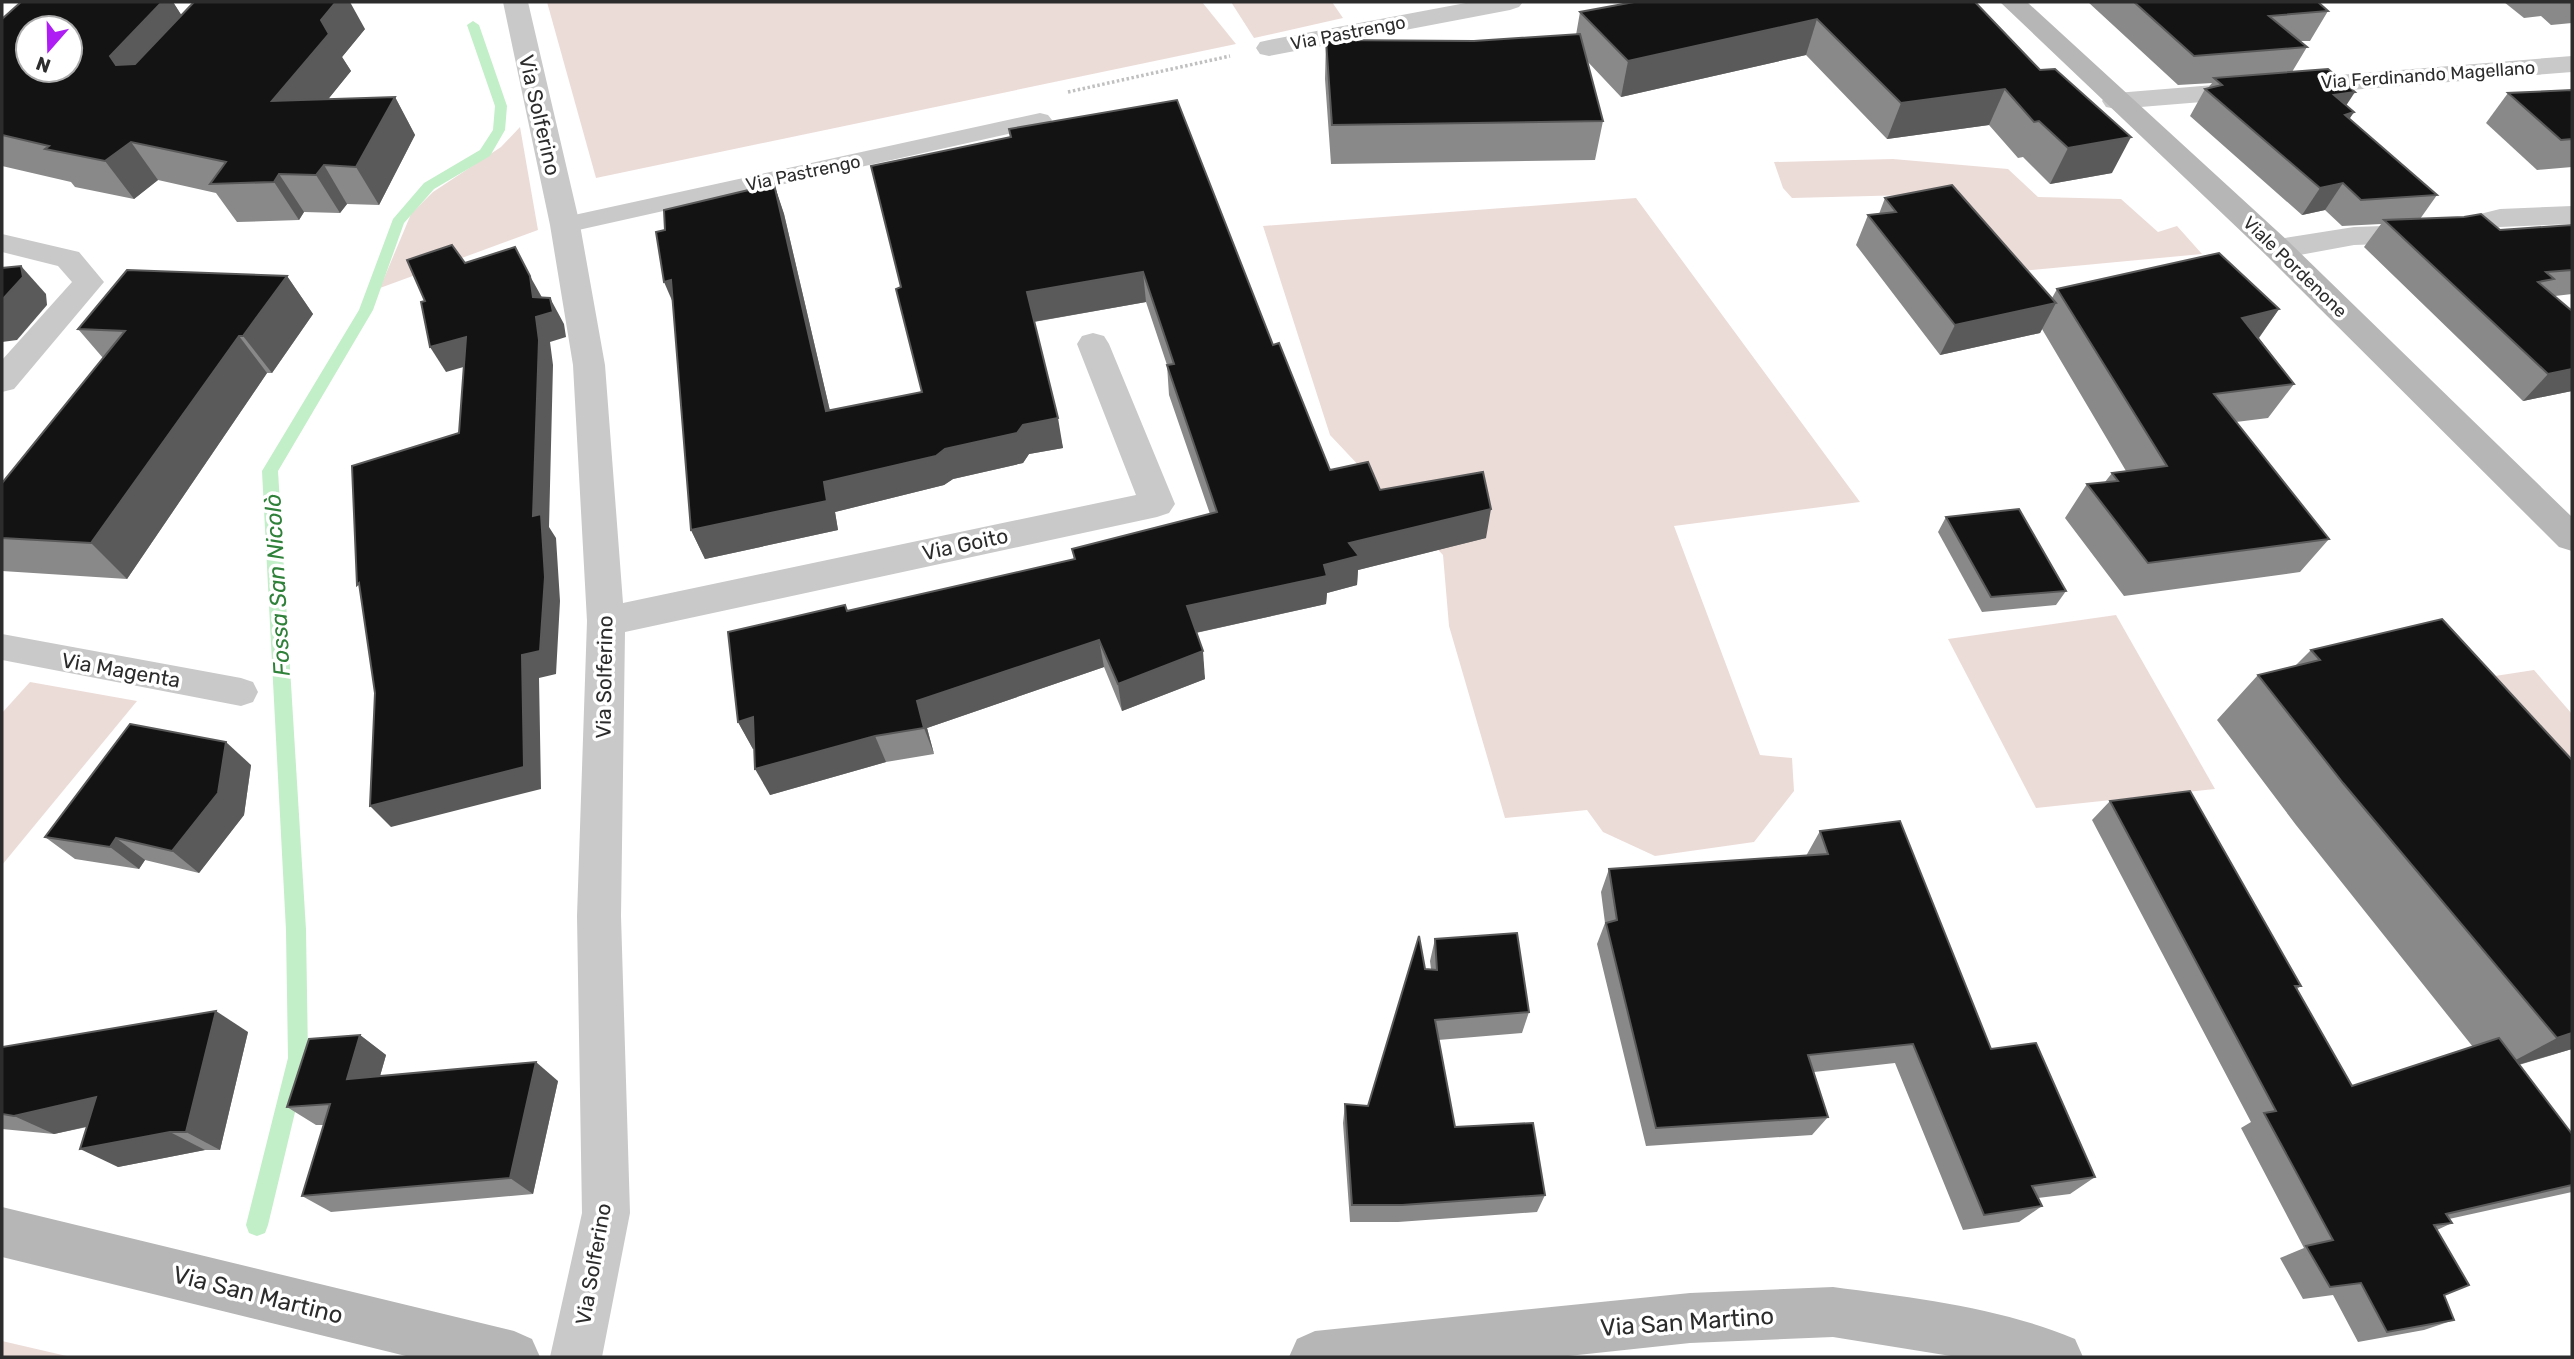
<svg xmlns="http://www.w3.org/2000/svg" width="2574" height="1359" font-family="Rubik,sans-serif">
  <rect width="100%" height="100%" fill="#fff"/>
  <g fill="#ecdcd8">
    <path d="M547 2H1202L1236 44 596 178Z"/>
    <path d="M1231 2H1332L1343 18 1254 38Z"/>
    <path d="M520 127 538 230 380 288 411 214 433 192 501 147Z"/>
    <path d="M1893 159 2008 169 2038 197 2121 199 2158 232 2177 226 2202 254 2022 271 1949 194 1792 198 1783 188 1774 162Z"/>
    <path d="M1636 198 1860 502 1674 526 1760 755 1792 758 1794 791 1754 842 1655 856 1603 832 1587 810 1505 818 1449 626 1443 555 1330 435 1263 226Z"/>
    <path d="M2116 615 2215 789 2036 808 1948 639Z"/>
    <path d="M2534 670 2572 714V756L2552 760 2482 678Z"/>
    <path d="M30 682 137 701 2 865V713Z"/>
    <path d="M2 1341 71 1357H2Z"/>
  </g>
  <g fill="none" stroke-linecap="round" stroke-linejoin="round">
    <path fill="#c2eec8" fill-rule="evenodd" d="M473 21 479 25 507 106 505 130 490 156 434 189 404 223 373 310 278 471 306 930 308 1058 268 1225 265 1233 257 1236 249 1233 246 1225 288 1058 286 930 262 471 359 310 393 219 424 183 480 150 493 130 495 106 467 25Z"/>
    <path stroke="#c0c0c0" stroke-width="3.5" stroke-dasharray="2.5 2.5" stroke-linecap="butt" d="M1068 92 1230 56"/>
    <g fill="#c9c9c9" fill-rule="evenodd">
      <path d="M1040 113 1048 115 1052 120 1048 125 565 233 556 231 552 225 556 219 565 217Z"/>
      <path d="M2 634 241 678 253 682 258 692 253 702 241 706 2 660Z"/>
    </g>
    <g fill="#c9c9c9" fill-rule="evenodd">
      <path d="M503 2H528L580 225 605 365 623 603 1136 495 1077 344 1082 336 1093 333 1104 336 1109 344 1175 504 1169 513 1157 517 625 632 621 916 630 1213 602 1357H550L582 1213 577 916 587 621 573 365 550 225Z"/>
      <path d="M1471 2H1523L1519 7 1510 10 1269 56 1260 54 1256 48 1260 42 1269 40Z"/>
      <path d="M2572 56V72L2116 109 2106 107 2102 101 2106 95 2116 93Z"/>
      <path d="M2572 206V224L2500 227 2440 242 2354 245 2278 259 2267 256 2263 249 2267 242 2278 239 2354 227 2440 224 2500 209Z"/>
      <path d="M2 234 79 252 104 282 14 389 2 392V360L72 282 58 266 2 252Z"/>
    </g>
    <g fill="#b6b6b6" fill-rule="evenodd">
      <path d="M2000 2H2027L2289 242 2572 517V551L2559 547 2267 256Z"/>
      <path d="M2 1207 514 1331 532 1339 540 1357H410L2 1257Z"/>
      <path d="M1833 1287C1914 1298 1999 1307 2075 1339L2083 1357H1957L1833 1337 1690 1343 1559 1357H1289L1297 1339 1315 1331 1690 1293Z"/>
    </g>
  </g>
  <g fill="#898989">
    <path d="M21 2H173L181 15 365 29 342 57 351 71 328 99 395 97 415 135 379 205 347 204 340 213 304 212 299 220 237 222 216 193 158 180 134 199 75 187 71 182 2 166V19Z"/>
    <path d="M1975 2 2112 173 2050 184 2023 157 2018 158 1989 125 1887 139 1806 55 1621 97 1587 61 1603 121 1595 160 1331 164 1325 79 1326 40 1474 41 1576 35 1580 12Z"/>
    <path d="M2088 2H2318L2328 11 2310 41H2300L2307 47 2292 72 2346 105 2354 112 2349 119 2437 195 2420 219 2500 230 2572 225V294L2555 296 2572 391 2523 401 2364 247 2381 224 2342 226 2325 210 2302 215 2190 116 2205 89 2208 88 2212 83 2178 85Z"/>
    <path d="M2504 2H2572V23L2551 25 2541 16 2524 18Z"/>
    <path d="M2572 90V167L2537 170 2486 123 2508 93Z"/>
    <path d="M1009 129 1273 345 1330 470 1380 490 1486 538 1358 570 1357 585 1327 593 1326 604 1196 633 1205 679 1122 711 1104 667 927 728 934 754 886 762 770 795 754 748 753 749 738 722 847 611 1074 559 1072 549 1210 514 1169 395 1167 365 1146 302 1034 322 1063 448 1029 454 1023 463 953 479 944 485 835 512 838 530 705 559 691 530 673 301 665 230 774 184 784 214 830 411 922 392 901 287 1010 137Z"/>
    <path d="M1885 198 2052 298 2057 289 2279 309 2259 338 2294 384 2268 418 2236 422 2329 539 2300 572 2124 596 2065 518 2087 484 2105 482 2112 473 2126 471 2042 329 2040 333 1940 355 1856 245 1868 215 1879 214Z"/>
    <path d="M287 276 313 314 272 373H267L127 579 2 571V483L103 358 78 329Z"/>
    <path d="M1946 517 2066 591 2056 605 1982 612 1938 532Z"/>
    <path d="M2311 650 2572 760V1049L2519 1065 2572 1185V1192L2449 1219 2452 1223 2437 1230 2444 1295 2454 1320 2424 1330 2358 1342 2333 1295 2303 1299 2280 1258 2304 1248 2241 1128 2251 1122 2092 820 2110 801 2301 986 2297 989 2352 1086 2473 1047 2296 825 2217 720 2258 675 2295 666Z"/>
    <path d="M251 765 244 815 199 873 145 860 139 869 75 859 45 837Z"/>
    <path d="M1820 831 1991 1049 2095 1177 2070 1194 2038 1198 2042 1206 2019 1222 1963 1230 1895 1063 1814 1072 1828 1117 1812 1135 1646 1146 1597 944 1605 923 1601 892 1609 869 1806 856Z"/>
    <path d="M1435 939 1529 1012 1522 1033 1438 1040 1455 1127 1545 1195 1537 1212 1398 1222H1350L1343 1123 1345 1104 1368 1106 1425 969H1431L1430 961Z"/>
    <path d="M248 1032 220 1150H205L118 1167 87 1127 54 1134 2 1129V1047Z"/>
    <path d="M360 1035 386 1055 380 1076 558 1081 533 1194 331 1212 302 1196 324 1125H316L287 1107Z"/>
  </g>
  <g fill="#5a5a5a">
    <path d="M162 2H173L193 33 143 103 110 56Z"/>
    <path d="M336 2H350L365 29 342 57 351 71 296 139 272 101 321 20Z"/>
    <path d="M1817 19 1806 55 1621 97 1628 61Z"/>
    <path d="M2005 89 1989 125 1887 139 1901 103Z"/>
    <path d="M2355 92 2338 118 2334 95Z"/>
    <path d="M395 97 415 135 379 205 356 167Z"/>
    <path d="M2354 112 2336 139 2345 115Z"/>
    <path d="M2131 137 2112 173 2050 184 2068 148Z"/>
    <path d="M131 142 158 180 134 199 105 161Z"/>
    <path d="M324 165 347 204 340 213 316 175Z"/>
    <path d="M279 174 304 212 299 220 274 182Z"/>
    <path d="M2343 183 2325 210 2302 215 2320 188Z"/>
    <path d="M774 184 784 214 837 441 826 411Z"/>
    <path d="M21 266 46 294 47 305 17 340 2 342V300Z"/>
    <path d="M1143 272 1146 302 1032 322 1027 292Z"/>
    <path d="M287 276 313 314 272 373 243 336Z"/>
    <path d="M530 276 544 301 550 298 564 324 566 337 550 342 553 365 549 527 556 538 560 601 556 674 539 678 541 789 391 827 370 806 522 655 533 516V297Z"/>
    <path d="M671 280 677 312 664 282Z"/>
    <path d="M2056 303 2040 333 1940 355 1955 325Z"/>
    <path d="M2279 309 2255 343 2242 318Z"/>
    <path d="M239 336 267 373 127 579 91 543Z"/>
    <path d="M466 337 481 362 446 372 430 347Z"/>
    <path d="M2572 369V391L2523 401 2548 374Z"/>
    <path d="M1058 418 1063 448 1029 454 1023 463 953 479 944 485 835 512 838 530 705 559 691 530 824 482 945 449 1023 425Z"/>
    <path d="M1491 509 1486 538 1358 570 1357 585 1327 593 1326 604 1190 634 1187 606 1324 565 1349 543Z"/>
    <path d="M1099 640 1104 667 927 728 934 754 924 728 917 701Z"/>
    <path d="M1203 651 1205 679 1122 711 1118 684Z"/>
    <path d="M753 717 767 744 753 749 738 722Z"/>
    <path d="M875 736 886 762 770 795 755 769Z"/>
    <path d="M226 742 251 765 244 815 199 873 172 851Z"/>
    <path d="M116 838 145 860 139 869 110 847Z"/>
    <path d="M216 1011 248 1032 220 1150 186 1132Z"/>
    <path d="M2572 1033V1049L2493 1072 2557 1038Z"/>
    <path d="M360 1035 386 1055 374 1097 347 1079Z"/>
    <path d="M536 1062 558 1081 533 1194 510 1178Z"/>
    <path d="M96 1097 133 1116 54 1134 14 1116Z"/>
    <path d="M170 1132 205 1150 118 1167 80 1149Z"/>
  </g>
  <g fill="#131313" stroke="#5a5a5a" stroke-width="2" fill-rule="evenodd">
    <path d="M21 2H162L110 56 116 65 135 64 194 2H336L321 20 329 34 272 101 395 97 356 167 324 165 316 175 279 174 274 182 210 184 226 162 131 142 105 161 45 149 49 146 2 135V19ZM28 28H70V70H28Z"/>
    <path d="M1634 2H1975L2040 70 2055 69 2131 137 2068 148 2039 121 2034 122 2005 89 1901 103 1817 19 1628 61 1580 12Z"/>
    <path d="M2134 2H2318L2328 11 2269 16 2307 47 2194 56Z"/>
    <path d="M1580 34 1603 121 1332 125 1326 40 1474 41Z"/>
    <path d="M2328 69 2355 92 2334 95 2354 112 2345 115 2437 195 2361 200 2343 183 2320 188 2205 89 2222 85 2214 78Z"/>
    <path d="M2572 90V139L2561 140 2508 93Z"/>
    <path d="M1177 100 1273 345 1279 343 1330 470 1368 462 1380 490 1483 472 1491 509 1349 543 1359 556 1324 565 1327 576 1187 606 1203 651 1118 684 1099 640 917 701 924 728 875 736 755 769 753 717 738 722 728 632 845 605 847 611 1075 559 1072 549 1217 512 1167 365 1174 364 1143 272 1027 292 1058 418 1023 425 1017 433 945 449 936 456 824 482 827 501 691 530 671 280 664 282 656 232 665 230 664 210 774 184 826 411 922 392 896 289 901 287 871 166 1011 137 1009 129Z"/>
    <path d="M1952 185 2056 303 1955 325 1868 215 1896 212 1885 198Z"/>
    <path d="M2481 214 2500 230 2572 225V270L2546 272 2554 279 2538 282 2572 311V369L2548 374 2384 220 2464 217Z"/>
    <path d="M452 245 465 263 515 247 530 276 533 297 550 298 553 312 536 317 539 340 533 516 541 514 545 577 540 651 522 655 524 767 370 806 375 693 359 583 357 585 352 466 459 433 466 337 430 347 421 302 425 301 407 260Z"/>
    <path d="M2219 253 2279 309 2242 318 2294 384 2214 394 2329 539 2148 563 2087 484 2118 481 2112 473 2167 466 2057 289Z"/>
    <path d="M21 266 23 277 2 300V268Z"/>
    <path d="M127 270 287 276 243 336H239L91 543 2 538V483L125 331 78 329Z"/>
    <path d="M2019 509 2066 591 1991 597 1946 517Z"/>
    <path d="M2442 619 2572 760V1033L2557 1038 2343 783 2258 675 2320 660 2311 650Z"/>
    <path d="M130 724 226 742 218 793 172 851 116 838 110 847 45 837Z"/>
    <path d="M2190 791 2301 986H2295L2352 1086 2499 1038 2572 1134V1185L2446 1214 2452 1223 2434 1225 2469 1285 2444 1295 2454 1320 2387 1332 2361 1283 2330 1287 2306 1246 2333 1240 2264 1113 2276 1111 2110 801Z"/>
    <path d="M1900 821 1991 1049 2036 1043 2095 1177 2032 1186 2042 1206 1984 1215 1913 1044 1808 1055 1828 1117 1656 1128 1606 923 1617 920 1609 869 1828 854 1820 831Z"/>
    <path d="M1517 933 1529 1012 1435 1020 1455 1127 1533 1123 1545 1195 1402 1205H1352L1345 1104 1368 1106 1419 936 1425 969 1437 970 1435 939Z"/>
    <path d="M216 1011 186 1132H170L80 1149 96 1097 14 1116 2 1114V1047Z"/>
    <path d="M360 1035 347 1079 536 1062 510 1178 302 1196 330 1104 287 1107 309 1039Z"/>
  </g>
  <g text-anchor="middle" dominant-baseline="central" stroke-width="7" stroke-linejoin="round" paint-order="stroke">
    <g font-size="18" fill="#2c2c2c" stroke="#fff">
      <text transform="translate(1348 33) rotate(-11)">Via Pastrengo</text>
      <text transform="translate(2428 75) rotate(-4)">Via Ferdinando Magellano</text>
      <text transform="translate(803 173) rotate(-12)">Via Pastrengo</text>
      <text transform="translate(2295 267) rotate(44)">Viale Pordenone</text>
    </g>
    <g font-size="21" fill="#2c2c2c" stroke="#fff">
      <text transform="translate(540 115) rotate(77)">Via Solferino</text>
      <text transform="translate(965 544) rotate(-12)">Via Goito</text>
      <text transform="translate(121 670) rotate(10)">Via Magenta</text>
      <text transform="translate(604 677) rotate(-89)">Via Solferino</text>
      <text transform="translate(593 1264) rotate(-80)">Via Solferino</text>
    </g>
    <g font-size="23" font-style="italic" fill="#2f813a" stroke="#fff">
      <text transform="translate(277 585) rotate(-93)">Fossa San Nicolò</text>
    </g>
    <g font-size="24" fill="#2c2c2c" stroke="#fff">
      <text transform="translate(258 1295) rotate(14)">Via San Martino</text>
      <text transform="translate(1687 1322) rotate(-4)">Via San Martino</text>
    </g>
  </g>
  <rect width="2574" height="1359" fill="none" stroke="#2c2c2c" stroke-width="7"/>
  <g transform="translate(49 49) rotate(200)"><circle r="33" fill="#ffffff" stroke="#ababab" stroke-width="2"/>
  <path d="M0-5L12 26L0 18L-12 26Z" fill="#ae1ef4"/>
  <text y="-10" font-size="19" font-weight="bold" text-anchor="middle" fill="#2c2c2c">N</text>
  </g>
</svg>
